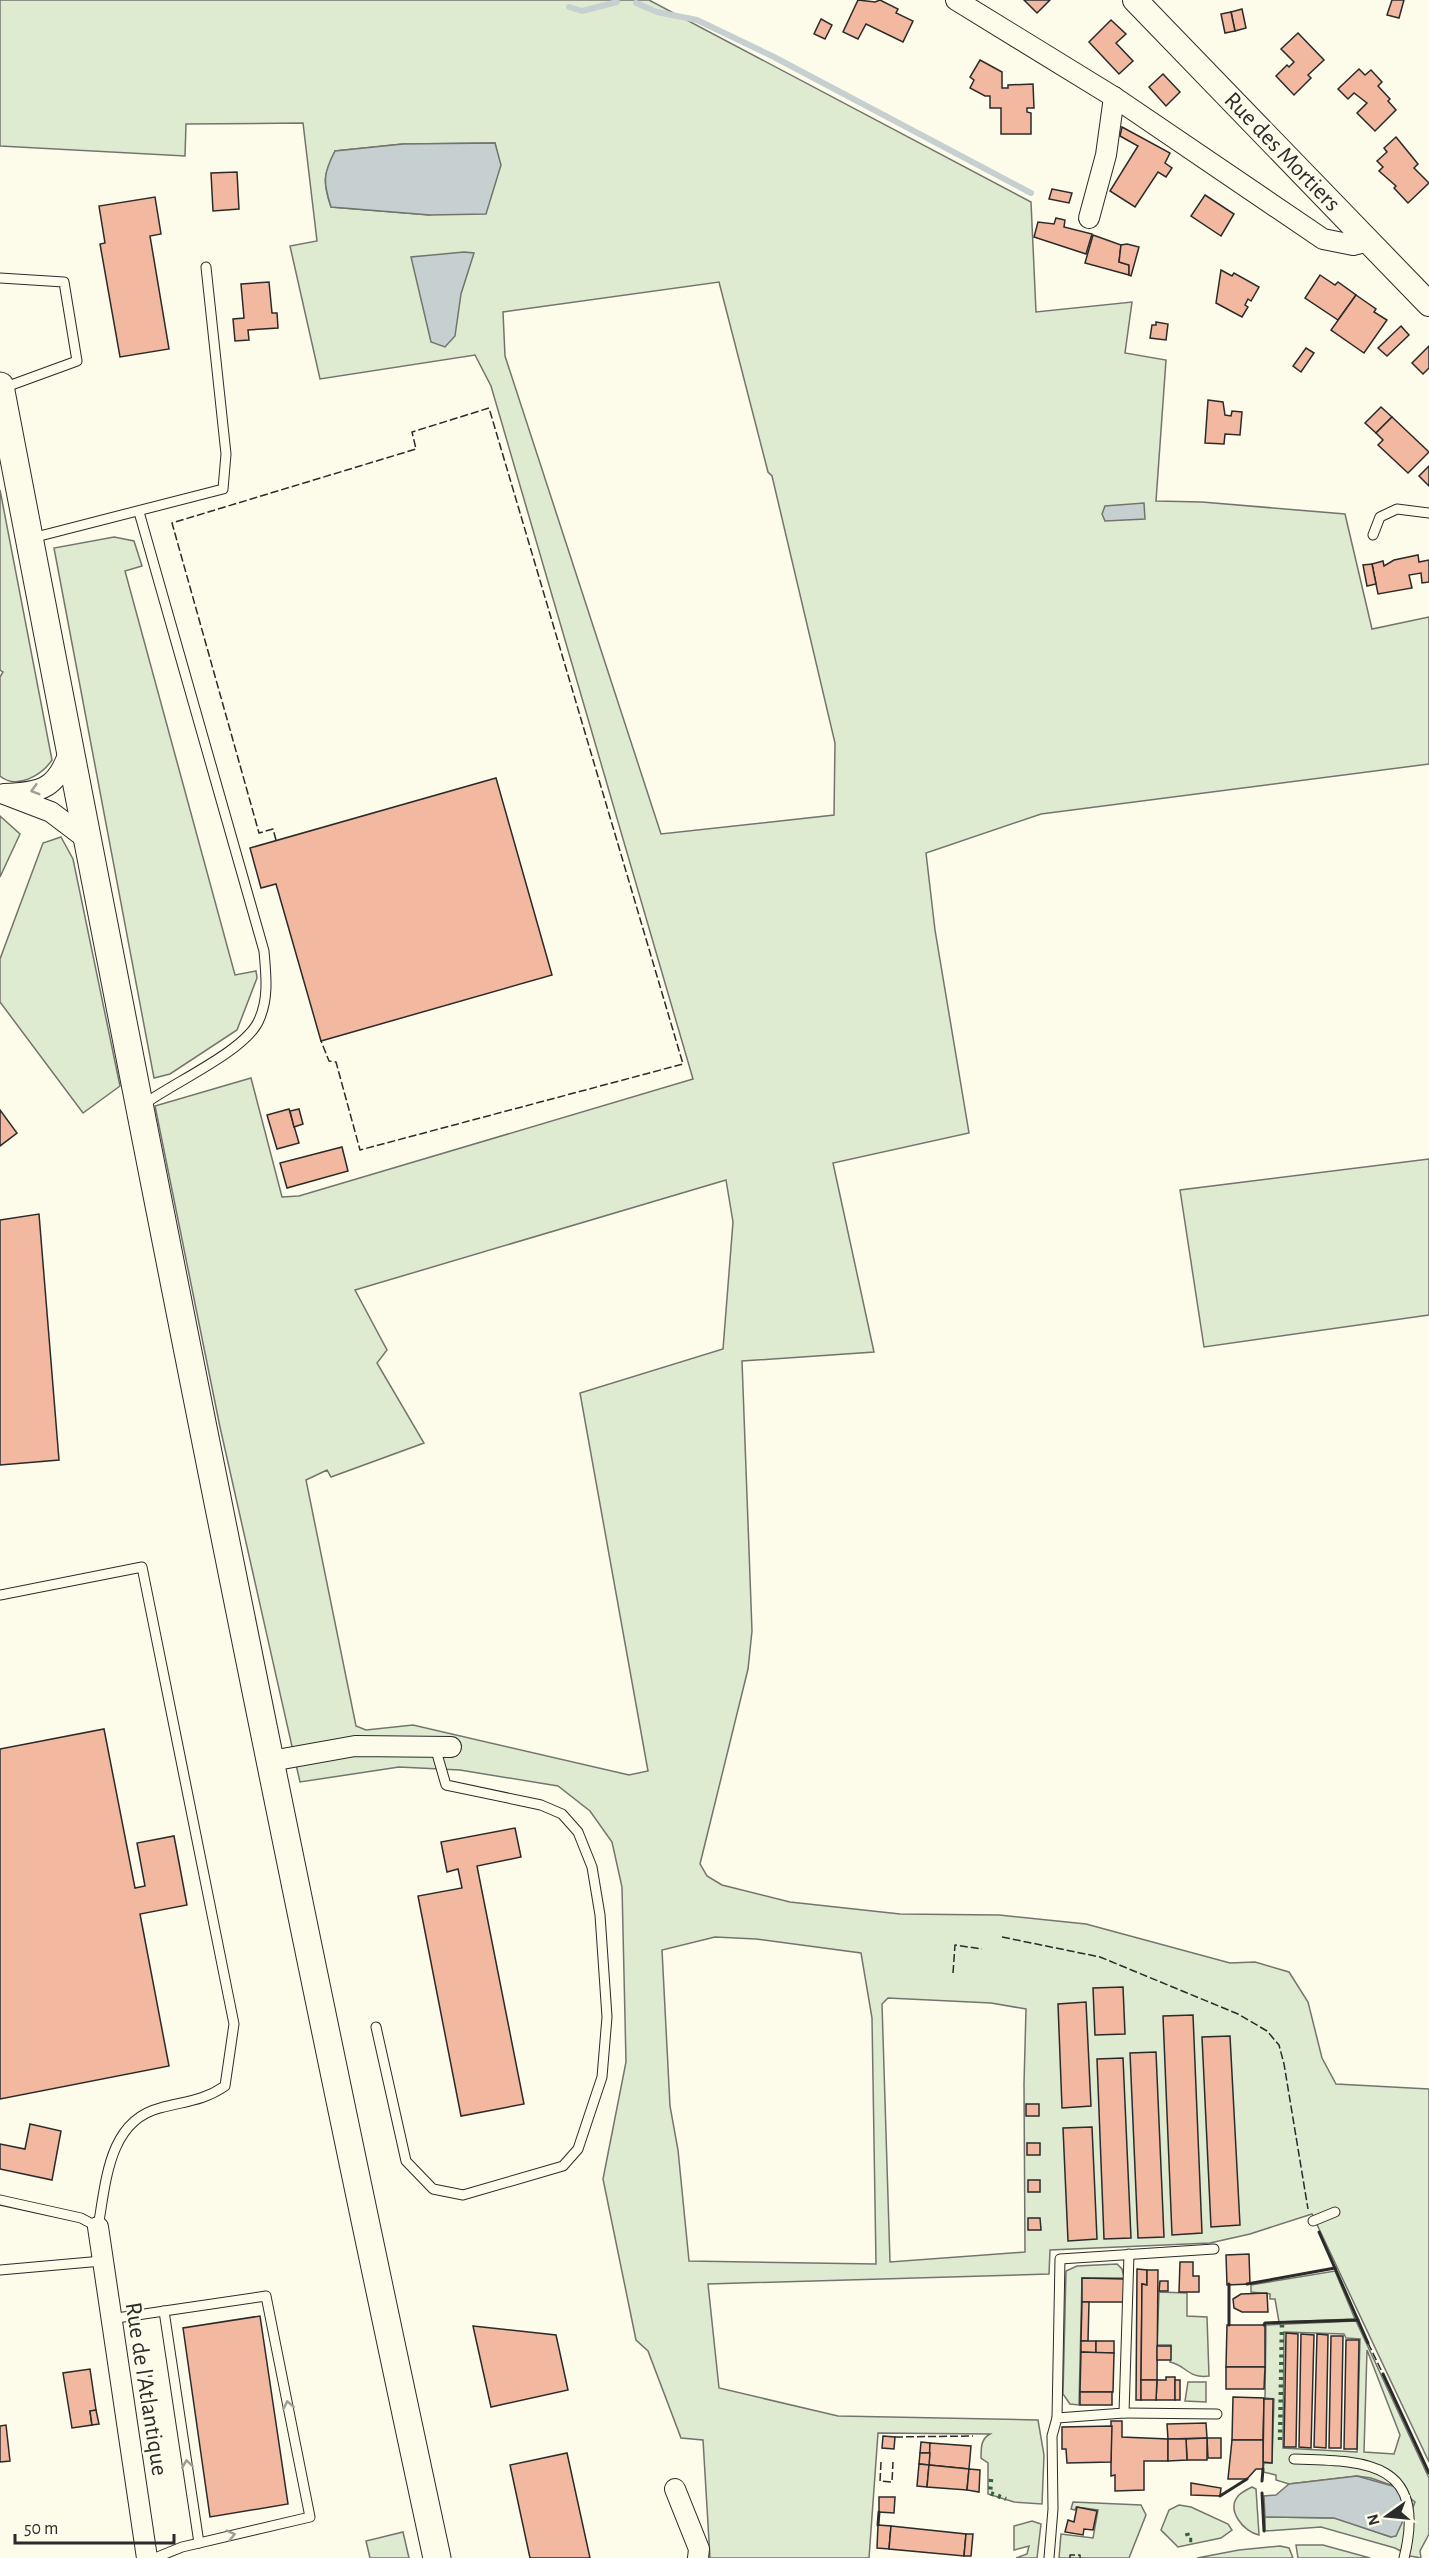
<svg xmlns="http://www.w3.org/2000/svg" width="1429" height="2558" font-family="'Alegreya Sans',sans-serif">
  <rect width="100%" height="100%" fill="#fdfbea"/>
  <g fill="#deebd1" stroke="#74746e" stroke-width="1.5" fill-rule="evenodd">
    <path d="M0 0H649L1031 202 1036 312 1132 302 1125 353 1166 360 1156 501 1202 502 1345 514 1372 629 1429 617V764L1041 814 926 853 935 930 969 1133 833 1163 874 1352 742 1361 752 1631 748 1669 700 1864 707 1876 722 1885 790 1902 900 1914 999 1915 1086 1924 1230 1963 1255 1962 1289 1972 1308 2002 1322 2058 1336 2084 1429 2089V2462L1312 2214 1250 2234 1210 2243 1050 2250 1049 2274 708 2284 719 2388 838 2416 1038 2420 1044 2455 1042 2504 1014 2502 988 2494V2463L981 2458C981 2447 981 2439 990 2434L878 2433 869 2558H710L703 2440 681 2438 648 2351 636 2340 603 2179 626 2062 622 1887 612 1842 590 1811 558 1786 460 1770 399 1767 300 1782 220 1427 155 1106 251 1078 282 1197 299 1196 693 1079 491 386 475 355 320 379 290 246 317 241 303 123 186 124 185 156 0 146ZM495 143 500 165 430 215 331 207C322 181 324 174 335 151L403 144ZM719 282 768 472 772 476 835 743 834 815 661 834 505 356 503 312ZM726 1180 733 1222 723 1349 580 1393 648 1771 629 1775 413 1725 366 1730 356 1726 306 1480 327 1470 331 1477 424 1443 377 1363 387 1350 355 1290ZM715 1937 756 1939 861 1953 872 2018 876 2264 689 2261 678 2150 670 2106 662 1950ZM888 1998 991 2003 1026 2009 1024 2084 1025 2252 890 2262 882 2004Z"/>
    <path d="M0 490 52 760C42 775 17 790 0 776V677L3 672 0 670Z"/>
    <path d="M114 537 134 541 142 566 125 571 235 975 256 971 257 978 237 1030 170 1074 154 1078 54 548Z"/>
    <path d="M0 816 20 834 0 877Z"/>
    <path d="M61 837 73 859 120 1086 83 1113 0 1002V959L43 843Z"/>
    <path d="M1429 1159V1315L1204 1347 1180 1190Z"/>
    <path d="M1117 2264 1122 2269 1124 2278H1082L1079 2405 1070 2404 1063 2394 1066 2271 1077 2266Z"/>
    <path d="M1335 2271 1355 2319 1279 2322 1275 2299H1270V2294L1251 2292V2285Z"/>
    <path d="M1159 2292 1187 2293V2316L1207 2317 1209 2376C1188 2379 1186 2365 1170 2362L1171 2345H1157Z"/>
    <path d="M1356 2321 1429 2478V2534L1420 2551 1421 2558 1410 2556 1395 2548 1321 2527 1265 2531V2517L1335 2518 1391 2537 1406 2514 1401 2494 1396 2487 1371 2478 1357 2476 1289 2484 1276 2480V2475L1263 2472 1264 2463H1272L1274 2399 1265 2398 1266 2325ZM1284 2332 1344 2334 1346 2338 1360 2339 1357 2452 1283 2448ZM1367 2350 1400 2435 1394 2454 1364 2452Z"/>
    <path d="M1188 2382H1206V2402L1185 2401Z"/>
    <path d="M1252 2487 1256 2489 1259 2535C1244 2532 1225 2510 1239 2495 1242 2492 1248 2489 1252 2487Z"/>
    <path d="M1073 2502 1141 2505 1146 2515 1129 2558H1059L1061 2534 1093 2538 1098 2510 1076 2507 1075 2510 1071 2509Z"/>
    <path d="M1179 2505 1191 2507 1228 2524 1232 2530 1221 2538 1178 2547 1161 2530 1169 2510Z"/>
    <path d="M1032 2521 1041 2524 1037 2558H1016L1027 2554 1029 2546 1014 2550V2526Z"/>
    <path d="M403 2532 409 2558H370L366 2541Z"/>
    <path d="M1296 2545H1323L1370 2558H1298Z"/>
    <path d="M1280 2546 1289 2548 1293 2558H1197L1239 2550Z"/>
  </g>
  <g fill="#c7d0d0" stroke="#74746e" stroke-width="1.5">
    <path d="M495 143 501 165 486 214 430 215 331 207C323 182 323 174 335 151L403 144Z"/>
    <path d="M464 252 474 253 461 294 455 336 445 347 431 342 411 257Z"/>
    <path d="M1144 503 1145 519 1105 521 1102 514 1105 506Z"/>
    <path d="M1357 2476 1396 2487 1415 2502 1410 2515 1406 2514 1396 2536 1391 2537 1334 2518 1265 2517 1264 2496 1276 2495 1289 2484Z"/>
  </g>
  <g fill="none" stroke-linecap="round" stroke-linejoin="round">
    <g stroke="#c7d0d0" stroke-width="6">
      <path d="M636 3 657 12 697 20 774 57 1031 193"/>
      <path d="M569 7 582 11 617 2"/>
    </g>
  </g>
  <g fill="#f2b8a0" stroke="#2b2b2b" stroke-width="1.5">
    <path d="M858 0 875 2 880 0 898 9 896 13 913 21 903 42 866 24 858 39 843 32Z"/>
    <path d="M1024 0H1050L1037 13Z"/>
    <path d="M1392 0H1404L1399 18 1387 15Z"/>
    <path d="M1242 9 1246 28 1235 31 1231 12Z"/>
    <path d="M1231 12 1235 31 1225 33 1221 14Z"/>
    <path d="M821 19 832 25 825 39 814 34Z"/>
    <path d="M1111 20 1126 34 1116 43 1133 61 1119 74 1089 42Z"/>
    <path d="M1298 33 1324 60 1308 75 1311 78 1294 95 1276 76 1287 65 1289 67 1294 62 1281 49Z"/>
    <path d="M980 60 1002 72V88H1008V85L1033 84 1034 108H1027V112L1031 113V134H1001V108H990V96H985L970 88 974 80 970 77Z"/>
    <path d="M1359 69 1365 75 1371 70 1382 82 1378 86 1390 99 1388 101 1396 110 1375 131 1357 113 1367 103 1354 93 1348 99 1338 89Z"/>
    <path d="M1163 74 1180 92 1166 106 1149 87Z"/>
    <path d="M1122 127 1170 153 1165 163 1172 168 1166 177 1158 172 1135 207 1110 191 1138 146 1120 136Z"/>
    <path d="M1396 137 1418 164 1414 168 1429 183 1408 203 1394 188 1396 186 1379 171 1383 167 1377 161 1387 152 1384 148Z"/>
    <path d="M237 172 239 209 213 211 211 173Z"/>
    <path d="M1052 189 1072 193 1069 203 1049 199Z"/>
    <path d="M1205 195 1234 214 1221 236 1191 216Z"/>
    <path d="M155 197 161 234 150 236 169 349 120 357 100 244 105 243 99 206Z"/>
    <path d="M1056 218 1065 220 1064 227 1092 234 1086 254 1034 237 1038 222 1054 224Z"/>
    <path d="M1093 235 1121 245 1119 262 1129 265V275L1085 263Z"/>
    <path d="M1127 244 1139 247 1131 276 1129 275V265L1119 262 1121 245Z"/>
    <path d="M1221 270 1232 276 1234 273 1259 287 1251 301 1248 299 1245 305 1248 307 1242 317 1216 303Z"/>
    <path d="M1320 275 1335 285 1338 282 1356 295 1338 320 1305 298Z"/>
    <path d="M269 282 272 313H277L278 328 248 330 249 340 235 341 233 319 244 318 241 284Z"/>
    <path d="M1356 295 1376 309 1374 312 1387 320 1364 353 1331 330Z"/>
    <path d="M1156 322 1168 324 1166 340 1150 338 1152 325H1156Z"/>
    <path d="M1401 326 1409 335 1387 356 1378 348Z"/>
    <path d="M1429 346V368L1423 374 1412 363Z"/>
    <path d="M1306 348 1314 353 1301 372 1293 366Z"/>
    <path d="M1208 400 1223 402 1225 415 1231 416 1232 411 1242 412 1240 435 1225 434 1224 444 1205 443Z"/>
    <path d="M1381 407 1392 417 1376 433 1365 423Z"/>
    <path d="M1392 417 1429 452 1408 473 1378 445 1383 440 1376 433Z"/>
    <path d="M1429 466V486L1419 476Z"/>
    <path d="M1418 555 1419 562 1429 560V582L1422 583 1421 573 1409 575 1412 588 1378 594 1372 564 1383 561 1384 566 1394 560Z"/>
    <path d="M1372 564 1376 584 1367 586 1363 565Z"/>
    <path d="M496 778 552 975 321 1041 276 884 261 888 250 848Z"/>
    <path d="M289 1109 299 1143 277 1149 267 1115Z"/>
    <path d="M299 1109 303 1124 294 1127 290 1111Z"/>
    <path d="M0 1110 17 1133 0 1146Z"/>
    <path d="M342 1147 348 1171 287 1188 280 1163Z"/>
    <path d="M39 1214 59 1460 0 1465V1220Z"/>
    <path d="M104 1729 135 1888 145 1886 137 1843 174 1836 187 1905 140 1914 169 2066 0 2099V1749Z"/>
    <path d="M515 1828 521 1857 477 1866 524 2104 461 2116 418 1896 462 1888 458 1869 447 1872 441 1842Z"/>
    <path d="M1123 1987 1125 2034 1095 2035 1093 1988Z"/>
    <path d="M1086 2002 1091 2106 1062 2108 1058 2004Z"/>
    <path d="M1193 2015 1202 2233 1172 2235 1163 2016Z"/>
    <path d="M1230 2036 1240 2225 1211 2227 1202 2037Z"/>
    <path d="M1156 2052 1164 2237 1138 2238 1130 2053Z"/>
    <path d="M1123 2058 1131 2238 1104 2239 1097 2059Z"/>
    <rect x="1026" y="2104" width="13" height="12"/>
    <path d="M30 2124 61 2131 52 2180 0 2169V2144L25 2149Z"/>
    <path d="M1092 2127 1097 2239 1068 2241 1063 2128Z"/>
    <rect x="1027" y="2143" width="13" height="12"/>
    <rect x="1028" y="2180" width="12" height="12"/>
    <path d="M1028 2218H1040L1041 2230H1028Z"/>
    <path d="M1249 2254 1250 2284 1227 2285 1226 2255Z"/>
    <path d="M1180 2262H1193V2276H1199V2292H1179Z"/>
    <path d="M1137 2269 1147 2270V2285L1142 2284 1141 2400H1136Z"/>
    <path d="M1147 2270H1158L1157 2380H1141L1142 2284 1147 2285Z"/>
    <path d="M1082 2278 1124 2279V2302H1082Z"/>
    <path d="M1160 2281H1168V2291H1159Z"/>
    <path d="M1267 2293 1268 2312H1242L1234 2308 1233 2299 1241 2294Z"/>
    <path d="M1082 2302H1089L1088 2341H1081Z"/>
    <path d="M260 2316 288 2504 210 2517 183 2328Z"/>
    <path d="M1227 2325H1265V2367H1226Z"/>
    <path d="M473 2326 556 2335 568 2390 491 2407Z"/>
    <path d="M1286 2333 1298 2334 1296 2447H1284Z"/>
    <path d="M1301 2334 1314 2335 1311 2448 1299 2447Z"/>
    <path d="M1317 2334 1328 2335 1326 2448 1314 2447Z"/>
    <path d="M1331 2336H1343L1341 2448H1329Z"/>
    <path d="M1346 2340H1359L1357 2449H1344Z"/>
    <path d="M1081 2341H1096V2353L1081 2352Z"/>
    <rect x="1096" y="2341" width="18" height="12"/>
    <rect x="1157" y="2346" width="14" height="14"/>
    <path d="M1081 2352 1114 2353 1113 2392H1080Z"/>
    <path d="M1226 2367H1265L1264 2389H1226Z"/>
    <path d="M90 2369 96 2410 90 2411 92 2425 72 2428 63 2373Z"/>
    <path d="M1166 2377H1175V2400H1156L1157 2380H1166Z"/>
    <path d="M1141 2380H1157L1156 2400H1141Z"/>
    <rect x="1175" y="2380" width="5" height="20"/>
    <rect x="1080" y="2392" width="32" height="13"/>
    <path d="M1233 2397 1264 2398 1263 2440H1232Z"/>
    <path d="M1264 2399H1273L1272 2463 1263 2462Z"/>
    <path d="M96 2410 99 2424 92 2425 90 2411Z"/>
    <path d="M1111 2421H1122V2437L1168 2439V2461H1144V2490L1115 2491V2475L1111 2476Z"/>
    <path d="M1206 2423 1207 2438 1168 2439 1167 2424Z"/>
    <path d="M6 2425 10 2461 0 2462V2426Z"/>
    <path d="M1112 2426 1111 2462 1067 2463 1066 2449H1062V2427Z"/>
    <path d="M883 2436 895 2437 894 2449 882 2448Z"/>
    <path d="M1207 2438H1221V2458H1208Z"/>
    <path d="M1207 2438V2460H1187L1186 2439Z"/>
    <path d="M1168 2439H1186L1187 2460 1168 2461Z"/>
    <path d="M1232 2440H1263V2469H1256L1247 2479H1228Z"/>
    <path d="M921 2442 930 2443V2453H920Z"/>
    <path d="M930 2443 971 2446 969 2469 929 2465Z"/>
    <path d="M567 2453 590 2558H530L510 2465Z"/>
    <path d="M920 2453H930L929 2465 919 2464Z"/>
    <path d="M919 2464 929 2465 927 2487 917 2486Z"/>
    <path d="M929 2465 969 2469 967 2490 927 2487Z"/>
    <path d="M969 2469 980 2470 979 2492 967 2490Z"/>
    <path d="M1191 2483 1221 2488 1220 2496 1191 2495Z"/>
    <path d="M879 2497H895L894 2513 879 2512Z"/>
    <path d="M1077 2507 1097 2511 1093 2530 1084 2529 1083 2535 1065 2532 1068 2520 1074 2522Z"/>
    <path d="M878 2525 891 2526 889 2549 877 2548Z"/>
    <path d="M891 2526 966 2534 964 2556 889 2549Z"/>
    <path d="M966 2534H973L971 2556H964Z"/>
  </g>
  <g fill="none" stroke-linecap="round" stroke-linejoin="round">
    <g stroke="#2b2b2b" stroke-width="11">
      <g id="service">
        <path d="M0 278 64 282 77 361 3 388"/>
        <path d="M139 512 264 951C266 975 269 998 259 1020 246 1051 172 1083 143 1105"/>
        <path d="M1373 535 1380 517 1397 509 1429 513"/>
        <path d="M32 538 223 489 226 454 206 267"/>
        <path d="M0 1595 142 1567 234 2024 225 2086C203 2101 186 2101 160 2108 108 2121 106 2183 98 2227L81 2218 0 2200"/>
        <path d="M376 2027 406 2161 433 2189 463 2195 563 2166 578 2149 602 2077 607 2017 600 1915 592 1867 578 1832 562 1814 541 1805 446 1785 435 1747"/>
        <path d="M1313 2221 1335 2212"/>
        <path d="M0 2270 102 2261"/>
        <path d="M164 2311 199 2543"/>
        <path d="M110 2319 266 2296 310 2517 182 2547 155 2558"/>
        <path d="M1124 2413 1217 2414"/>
        <path d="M1057 2418 1060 2259 1214 2249"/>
        <path d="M1294 2459C1361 2461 1429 2459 1404 2558"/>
        <path d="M1049 2558 1053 2509 1052 2436 1057 2418 1124 2413 1129 2254"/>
      </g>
    </g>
    <g stroke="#2b2b2b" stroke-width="22">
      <g id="minor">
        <path d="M956 0 1114 97 1323 239 1353 245 1368 241"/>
        <path d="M1089 218 1106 155 1114 97"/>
        <path d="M70 749C58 788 42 793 4 794L51 812 88 840"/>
        <path d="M271 1761 355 1746 451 1747"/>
        <path d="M98 2227 147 2558"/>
        <path d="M675 2489 699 2549 698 2558"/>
      </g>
    </g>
    <g stroke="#2b2b2b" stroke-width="26">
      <path id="tertiary" d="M1135 0 1429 304"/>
    </g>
    <g stroke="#2b2b2b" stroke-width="29">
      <path id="secondary" d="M0 386C139 1111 281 1836 437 2558"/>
    </g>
    <use href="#service" stroke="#fdfbea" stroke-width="9"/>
    <use href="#minor" stroke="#fdfbea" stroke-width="20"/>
    <use href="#tertiary" stroke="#fdfbea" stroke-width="24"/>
    <use href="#secondary" stroke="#fdfbea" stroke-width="27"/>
    <g stroke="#34623c" stroke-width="4.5" stroke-dasharray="3 4.5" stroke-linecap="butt">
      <path d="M1280 2440 1282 2325"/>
      <path d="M991 2479 990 2493 1006 2499"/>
      <path d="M1187 2533 1189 2540H1194"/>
    </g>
    <g stroke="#2b2b2b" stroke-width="1.5" stroke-dasharray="8 3" stroke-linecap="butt">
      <path d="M276 840 273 829 259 833 172 523 416 449 412 432 489 408 683 1064 360 1150 336 1062 329 1061 321 1041"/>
      <path d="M1002 1937 1100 1957 1238 2014 1267 2031 1279 2045 1284 2064 1308 2209"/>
      <path d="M953 1973 955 1945 982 1949"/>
      <path d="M1368 2343 1383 2374"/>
      <path d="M895 2437 973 2436"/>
      <path d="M881 2462 880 2481 892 2482 893 2462"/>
      <path d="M1070 2558V2555H1080V2558"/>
    </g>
    <g stroke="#2b2b2b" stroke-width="3">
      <path d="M1319 2232 1368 2343"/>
      <path d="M1229 2284V2325"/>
      <path d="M1247 2284 1335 2268"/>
      <path d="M1264 2325 1265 2323 1358 2320"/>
      <path d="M1383 2374 1429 2473"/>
      <path d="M1262 2481 1263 2469"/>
      <path d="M1262 2493 1264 2531"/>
      <path d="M1220 2496 1247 2479"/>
      <path d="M878 2525 879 2512"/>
    </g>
  </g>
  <defs><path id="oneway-chevron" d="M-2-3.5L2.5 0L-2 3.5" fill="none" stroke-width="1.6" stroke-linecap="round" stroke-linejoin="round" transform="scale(1.5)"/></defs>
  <g stroke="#9e9d94">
    <use href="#oneway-chevron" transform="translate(35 790) rotate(164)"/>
    <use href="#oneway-chevron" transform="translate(288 2405) rotate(-101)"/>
    <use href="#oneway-chevron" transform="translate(187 2464) rotate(-98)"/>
    <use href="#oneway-chevron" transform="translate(231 2535) rotate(-13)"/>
  </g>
  <g text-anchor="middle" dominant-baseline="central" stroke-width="4.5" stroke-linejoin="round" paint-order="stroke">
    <g font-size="24" fill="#2b2b2b" stroke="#fdfbea">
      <text transform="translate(1282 152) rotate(46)">Rue des Mortiers</text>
      <text transform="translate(146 2389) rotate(81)">Rue de l'Atlantique</text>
    </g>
  </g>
  <g transform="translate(1387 2516) rotate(255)" stroke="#fdfbea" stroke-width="4.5" paint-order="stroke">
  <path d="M0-4.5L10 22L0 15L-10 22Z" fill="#2b2b2b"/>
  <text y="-9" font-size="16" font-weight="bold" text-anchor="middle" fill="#2b2b2b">N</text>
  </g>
  <path d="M15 2534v9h159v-9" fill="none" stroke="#2b2b2b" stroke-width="3"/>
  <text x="24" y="2534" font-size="18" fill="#2b2b2b" stroke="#fdfbea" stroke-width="4.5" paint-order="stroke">50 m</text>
</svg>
